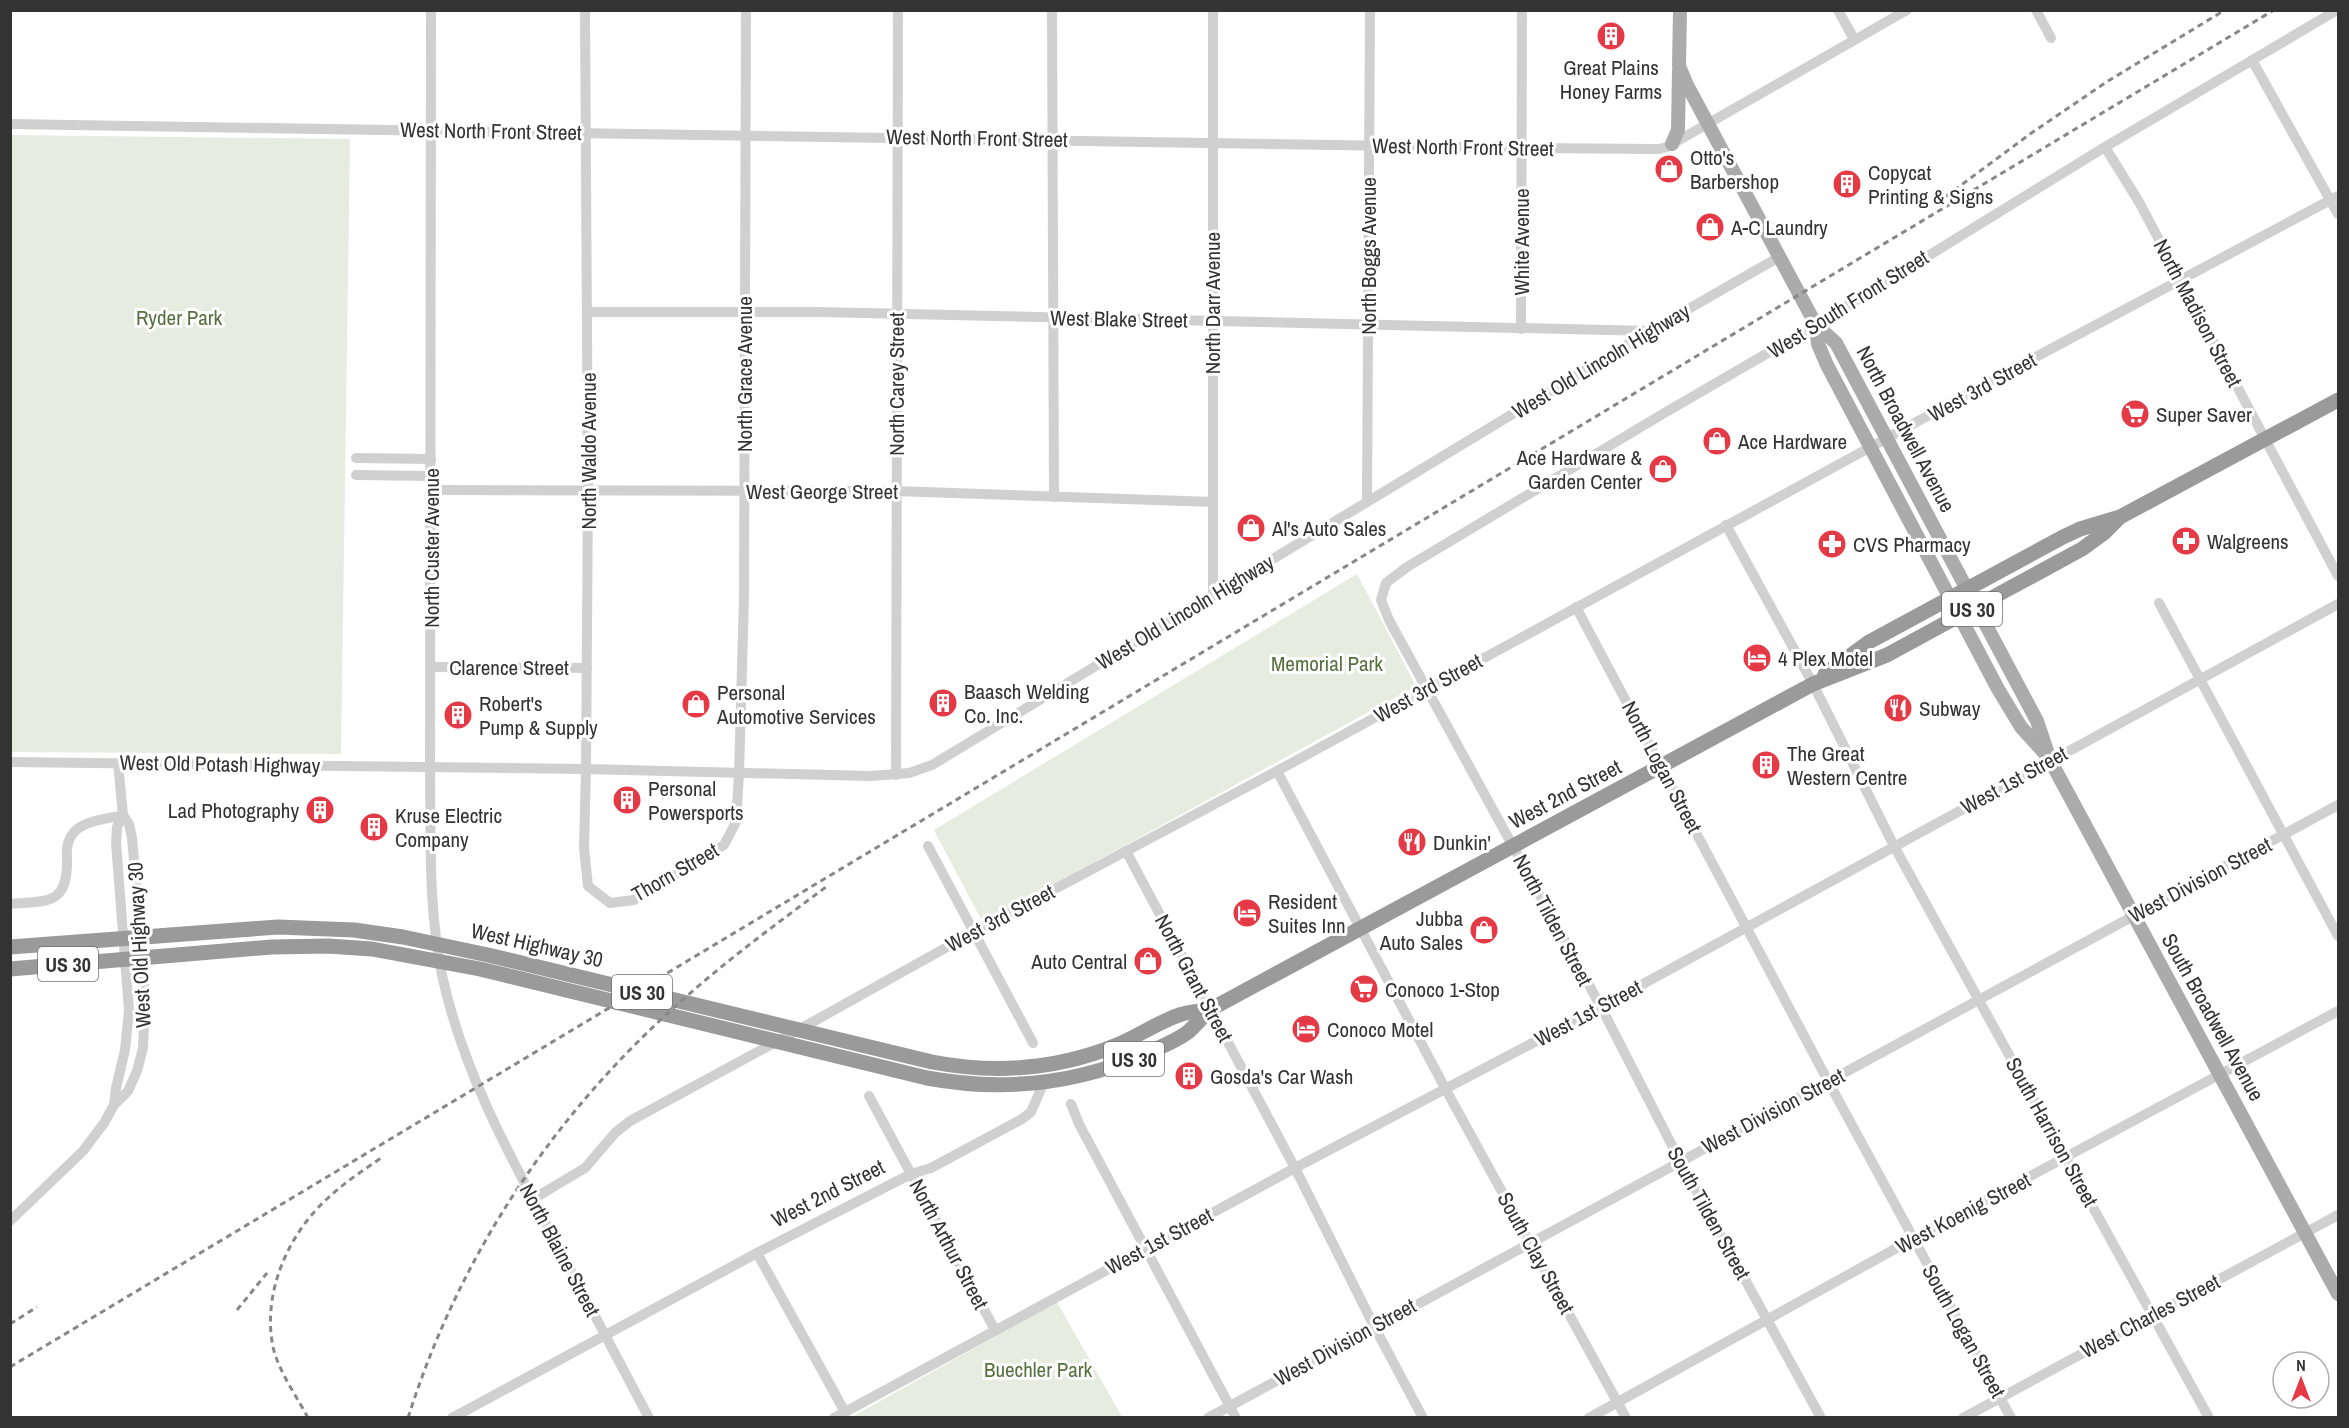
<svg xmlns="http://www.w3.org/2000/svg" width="2349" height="1428" font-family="'Archivo Narrow',sans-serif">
  <rect width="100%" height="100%" fill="#fff"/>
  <g fill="#e6ecdf">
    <path d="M11 135 350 139 341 754 11 752Z"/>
    <path d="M1357 574 1416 686 983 923 934 830Z"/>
    <path d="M1057 1302 1122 1417 850 1418Z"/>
  </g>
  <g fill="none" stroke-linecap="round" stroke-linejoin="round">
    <g stroke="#d0d0d0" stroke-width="10">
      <path d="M431 10 430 767C431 837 428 907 442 975 462 1068 507 1151 551 1233 584 1295 616 1356 649 1418"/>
      <path d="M585 10 588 490 586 769 584 848 588 886 610 903 634 900 724 845 736 822 739 774 744 597 746 10"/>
      <path d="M1052 10 1054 497"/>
      <path d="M1838 10 1854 39"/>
      <path d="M2036 10 2051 38"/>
      <path d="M2252 60 2338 214"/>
      <path d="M10 124 1521 148 1659 149 1667 147 1907 10"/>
      <path d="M2105 147 2139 202 2338 576"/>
      <path d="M588 312H818L1650 331"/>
      <path d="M1521 329 1522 10"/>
      <path d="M356 458 431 459"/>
      <path d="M356 475 431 476"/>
      <path d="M431 490 895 491 1213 502"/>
      <path d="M1367 502 1370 10"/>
      <path d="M1726 525 1813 684 1894 846 2209 1418"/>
      <path d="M1213 595V10"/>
      <path d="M2159 603 2338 936"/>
      <path d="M1576 607 1828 1081 2011 1418"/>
      <path d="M431 667 587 668"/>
      <path d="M10 762 586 769 870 776 909 773 932 765 1650 331 1779 257"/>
      <path d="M1277 771 1445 1088 1626 1418"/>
      <path d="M896 775 898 10"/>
      <path d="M928 846 1033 1043"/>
      <path d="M1126 851 1295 1168 1374 1326 1423 1418"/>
      <path d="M10 904C50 901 68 904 67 858 66 848 68 839 74 832 85 820 108 819 123 815"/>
      <path d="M869 1096 995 1330"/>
      <path d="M1071 1104 1079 1124 1236 1418"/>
      <path d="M114 1105 116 1088 125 1050 129 1010 116 843 117 827 123 815 118 763"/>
      <path d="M533 1199 585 1168 615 1133 630 1121 809 1024 974 932 1277 771 2032 359 2338 196"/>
      <path d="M10 1221 83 1151 104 1123 114 1105 128 1091 137 1071 143 1048 145 1005 143 958 132 838 129 824 123 815"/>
      <path d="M757 1253 845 1412"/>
      <path d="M452 1418 757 1253 911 1174 931 1168 1022 1119 1031 1112 1044 1082"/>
      <path d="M834 1418 1295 1168 1601 1007 2338 604"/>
      <path d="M1208 1418 2338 805"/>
      <path d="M1589 1418 1913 1239 2338 1011"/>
      <path d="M1821 1418 1680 1161 1601 1007 1389 620 1381 600 1386 583 1407 567 1666 412 1816 325 2105 147 2337 10"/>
      <path d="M1963 1418 2338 1215"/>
    </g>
    <g stroke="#ababab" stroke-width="14">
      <path d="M1680 10 1679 66 1687 85 1816 325 1818 344 1827 365 1998 689 2021 727 2049 758"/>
      <path d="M1672 144 1678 130 1679 71"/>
      <path d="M1816 325 1836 343 2037 721 2050 760 2338 1294"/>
    </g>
    <g stroke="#9a9a9a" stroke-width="15">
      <path d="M1825 674 1869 642 2063 537 2080 529 2120 517 2338 400"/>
      <path d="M10 947 278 927 354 930 403 937 488 955 932 1062C995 1074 1056 1070 1117 1045 1138 1036 1157 1023 1179 1015 1189 1012 1200 1011 1211 1009"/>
      <path d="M10 969 272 947 328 946 372 949 480 969 927 1078C1003 1092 1077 1084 1147 1053 1161 1047 1176 1041 1188 1032 1196 1025 1203 1016 1211 1009L1813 684 1887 655 1977 606 2082 549 2104 533 2120 517"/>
    </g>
    <g stroke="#888" stroke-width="3" stroke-dasharray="6 4.5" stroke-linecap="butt">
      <path d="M1937 203 2030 134 2108 81 2225 10"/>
      <path d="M237 1310 267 1273"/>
      <path d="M10 1324 37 1307"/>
      <path d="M10 1367 2274 10"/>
      <path d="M308 1418C296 1395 279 1372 273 1347 262 1293 288 1234 328 1198 345 1182 365 1169 384 1156"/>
      <path d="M408 1418C460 1253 557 1109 687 996 731 957 779 922 826 887"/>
    </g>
  </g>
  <defs>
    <g id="building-disc" transform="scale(1.5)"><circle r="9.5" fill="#e63946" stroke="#fff"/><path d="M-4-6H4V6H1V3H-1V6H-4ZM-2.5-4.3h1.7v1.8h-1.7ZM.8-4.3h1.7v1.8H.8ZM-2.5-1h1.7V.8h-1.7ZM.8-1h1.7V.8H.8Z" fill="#fff"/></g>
    <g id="shop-disc" transform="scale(1.5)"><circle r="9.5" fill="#e63946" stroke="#fff"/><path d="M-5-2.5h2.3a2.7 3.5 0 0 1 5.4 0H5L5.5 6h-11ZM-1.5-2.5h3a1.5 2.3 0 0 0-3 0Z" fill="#fff"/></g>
    <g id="supermarket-disc" transform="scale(1.5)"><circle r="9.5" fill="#e63946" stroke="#fff"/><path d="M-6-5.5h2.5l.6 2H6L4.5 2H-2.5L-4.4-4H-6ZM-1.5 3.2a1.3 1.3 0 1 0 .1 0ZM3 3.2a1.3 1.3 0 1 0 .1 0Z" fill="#fff"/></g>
    <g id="pharmacy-disc" transform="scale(1.5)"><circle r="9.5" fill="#e63946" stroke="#fff"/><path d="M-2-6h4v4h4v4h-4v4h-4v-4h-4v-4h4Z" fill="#fff"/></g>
    <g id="hotel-disc" transform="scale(1.5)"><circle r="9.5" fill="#e63946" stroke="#fff"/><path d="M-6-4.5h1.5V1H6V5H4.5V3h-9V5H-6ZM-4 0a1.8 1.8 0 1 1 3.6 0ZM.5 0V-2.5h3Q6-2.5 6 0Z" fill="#fff"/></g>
    <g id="restaurant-disc" transform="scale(1.5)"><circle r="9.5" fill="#e63946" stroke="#fff"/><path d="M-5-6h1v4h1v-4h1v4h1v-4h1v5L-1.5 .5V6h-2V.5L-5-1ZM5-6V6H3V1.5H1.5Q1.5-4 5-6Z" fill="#fff"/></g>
  </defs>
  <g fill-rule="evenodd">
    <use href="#building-disc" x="1611" y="36"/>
    <use href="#shop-disc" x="1669" y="169"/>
    <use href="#building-disc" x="1847" y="184"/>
    <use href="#shop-disc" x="1710" y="227"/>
    <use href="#supermarket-disc" x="2135" y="414"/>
    <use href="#shop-disc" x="1717" y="441"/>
    <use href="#shop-disc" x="1663" y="469"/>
    <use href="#shop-disc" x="1251" y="528"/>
    <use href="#pharmacy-disc" x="2186" y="541"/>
    <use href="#pharmacy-disc" x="1832" y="544"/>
    <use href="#hotel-disc" x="1757" y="658"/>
    <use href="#building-disc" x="943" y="703"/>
    <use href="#shop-disc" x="696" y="704"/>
    <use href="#restaurant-disc" x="1898" y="708"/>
    <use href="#building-disc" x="458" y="715"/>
    <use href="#building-disc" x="1766" y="765"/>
    <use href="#building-disc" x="627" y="800"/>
    <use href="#building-disc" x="320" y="810"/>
    <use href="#building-disc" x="374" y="827"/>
    <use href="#restaurant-disc" x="1412" y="842"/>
    <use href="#hotel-disc" x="1247" y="913"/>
    <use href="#shop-disc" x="1484" y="930"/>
    <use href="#shop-disc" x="1148" y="961"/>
    <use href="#supermarket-disc" x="1364" y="989"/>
    <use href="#hotel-disc" x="1306" y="1029"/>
    <use href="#building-disc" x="1189" y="1076"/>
  </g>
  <g text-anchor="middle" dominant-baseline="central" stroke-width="6" stroke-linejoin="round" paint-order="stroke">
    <g fill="#fff" stroke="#707070" stroke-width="1.5">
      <rect x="1942" y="592" width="60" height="34" rx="4.5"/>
      <rect x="38" y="947" width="60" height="34" rx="4.5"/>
      <rect x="612" y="975" width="60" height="34" rx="4.5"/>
      <rect x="1104" y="1042" width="60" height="34" rx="4.5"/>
    </g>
    <g font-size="20" font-weight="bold" fill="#333">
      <text x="1972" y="609">US 30</text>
      <text x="68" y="964">US 30</text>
      <text x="642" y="992">US 30</text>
      <text x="1134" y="1059">US 30</text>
    </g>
    <g font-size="21" fill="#333" stroke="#fff" text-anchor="start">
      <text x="1611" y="67" text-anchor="middle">Great Plains<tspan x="1611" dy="24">Honey Farms</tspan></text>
      <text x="1690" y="157">Otto's<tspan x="1690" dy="24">Barbershop</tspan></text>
      <text x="1868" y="172">Copycat<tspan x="1868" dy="24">Printing &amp; Signs</tspan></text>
      <text x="1731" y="227">A-C Laundry</text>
      <text x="2156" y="414">Super Saver</text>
      <text x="1738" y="441">Ace Hardware</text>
      <text x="1642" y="457" text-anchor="end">Ace Hardware &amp;<tspan x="1642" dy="24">Garden Center</tspan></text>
      <text x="1272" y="528">Al's Auto Sales</text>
      <text x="2207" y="541">Walgreens</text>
      <text x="1853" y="544">CVS Pharmacy</text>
      <text x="1778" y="658">4 Plex Motel</text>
      <text x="964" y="691">Baasch Welding<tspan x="964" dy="24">Co. Inc.</tspan></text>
      <text x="717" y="692">Personal<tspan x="717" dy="24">Automotive Services</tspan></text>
      <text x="479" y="703">Robert's<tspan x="479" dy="24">Pump &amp; Supply</tspan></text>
      <text x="1919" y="708">Subway</text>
      <text x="1787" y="753">The Great<tspan x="1787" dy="24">Western Centre</tspan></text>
      <text x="648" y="788">Personal<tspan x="648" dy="24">Powersports</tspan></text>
      <text x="299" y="810" text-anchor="end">Lad Photography</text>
      <text x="395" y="815">Kruse Electric<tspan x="395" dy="24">Company</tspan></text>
      <text x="1433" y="842">Dunkin'</text>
      <text x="1268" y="901">Resident<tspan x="1268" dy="24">Suites Inn</tspan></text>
      <text x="1463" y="918" text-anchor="end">Jubba<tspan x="1463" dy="24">Auto Sales</tspan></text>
      <text x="1127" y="961" text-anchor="end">Auto Central</text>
      <text x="1385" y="989">Conoco 1-Stop</text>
      <text x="1327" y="1029">Conoco Motel</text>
      <text x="1210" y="1076">Gosda's Car Wash</text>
    </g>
    <g font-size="21" fill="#333" stroke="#fff">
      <text transform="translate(491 131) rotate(1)">West North Front Street</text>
      <text transform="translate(977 138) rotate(1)">West North Front Street</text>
      <text transform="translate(1463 147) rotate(1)">West North Front Street</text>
      <text transform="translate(1521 242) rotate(-90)">White Avenue</text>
      <text transform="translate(1368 256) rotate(-90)">North Boggs Avenue</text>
      <text transform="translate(1212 303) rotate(-90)">North Darr Avenue</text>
      <text transform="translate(1848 304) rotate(-32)">West South Front Street</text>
      <text transform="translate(2198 313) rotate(62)">North Madison Street</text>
      <text transform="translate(1119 319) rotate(1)">West Blake Street</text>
      <text transform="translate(1601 361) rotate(-31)">West Old Lincoln Highway</text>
      <text transform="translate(744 374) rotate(-90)">North Grace Avenue</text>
      <text transform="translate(896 384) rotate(-90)">North Carey Street</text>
      <text transform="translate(1982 387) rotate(-29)">West 3rd Street</text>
      <text transform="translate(1906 429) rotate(62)">North Broadwell Avenue</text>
      <text transform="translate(588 451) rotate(-90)">North Waldo Avenue</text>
      <text x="822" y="491">West George Street</text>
      <text transform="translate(431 548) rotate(-90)">North Custer Avenue</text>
      <text transform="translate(1185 612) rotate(-31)">West Old Lincoln Highway</text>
      <text x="509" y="667">Clarence Street</text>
      <text transform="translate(1428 688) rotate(-29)">West 3rd Street</text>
      <text transform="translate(220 764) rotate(1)">West Old Potash Highway</text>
      <text transform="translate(1662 767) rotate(62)">North Logan Street</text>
      <text transform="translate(2014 780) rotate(-29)">West 1st Street</text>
      <text transform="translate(1565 794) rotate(-28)">West 2nd Street</text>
      <text transform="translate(675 872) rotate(-30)">Thorn Street</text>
      <text transform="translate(2200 880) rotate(-28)">West Division Street</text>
      <text transform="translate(1000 918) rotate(-28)">West 3rd Street</text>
      <text transform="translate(1553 920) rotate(62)">North Tilden Street</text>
      <text transform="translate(139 945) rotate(-93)">West Old Highway 30</text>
      <text transform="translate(537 945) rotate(13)">West Highway 30</text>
      <text transform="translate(1194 978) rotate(62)">North Grant Street</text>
      <text transform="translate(1588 1013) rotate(-28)">West 1st Street</text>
      <text transform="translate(2213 1017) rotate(61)">South Broadwell Avenue</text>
      <text transform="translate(1773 1111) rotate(-28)">West Division Street</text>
      <text transform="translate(2052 1132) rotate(61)">South Harrison Street</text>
      <text transform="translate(828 1193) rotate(-27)">West 2nd Street</text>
      <text transform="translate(1709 1213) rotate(61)">South Tilden Street</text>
      <text transform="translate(1963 1213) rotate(-28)">West Koenig Street</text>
      <text transform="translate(1159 1241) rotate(-28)">West 1st Street</text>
      <text transform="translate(949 1244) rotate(62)">North Arthur Street</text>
      <text transform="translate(560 1250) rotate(62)">North Blaine Street</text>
      <text transform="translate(1536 1253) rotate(61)">South Clay Street</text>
      <text transform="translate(2150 1316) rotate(-28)">West Charles Street</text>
      <text transform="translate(1964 1331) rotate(61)">South Logan Street</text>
      <text transform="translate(1345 1342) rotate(-29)">West Division Street</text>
    </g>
    <g font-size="21" fill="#56703f" stroke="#fff">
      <text x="179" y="317">Ryder Park</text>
      <text x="1327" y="663">Memorial Park</text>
      <text x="1038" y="1369">Buechler Park</text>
    </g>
  </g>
  <rect width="2349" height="1428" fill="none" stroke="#333333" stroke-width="24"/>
  <g transform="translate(2301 1380)"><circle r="28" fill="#ffffff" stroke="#adadad" stroke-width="1.5"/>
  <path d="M0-4.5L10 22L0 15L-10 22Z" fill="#e63946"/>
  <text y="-9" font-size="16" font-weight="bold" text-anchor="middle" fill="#333333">N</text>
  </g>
</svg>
